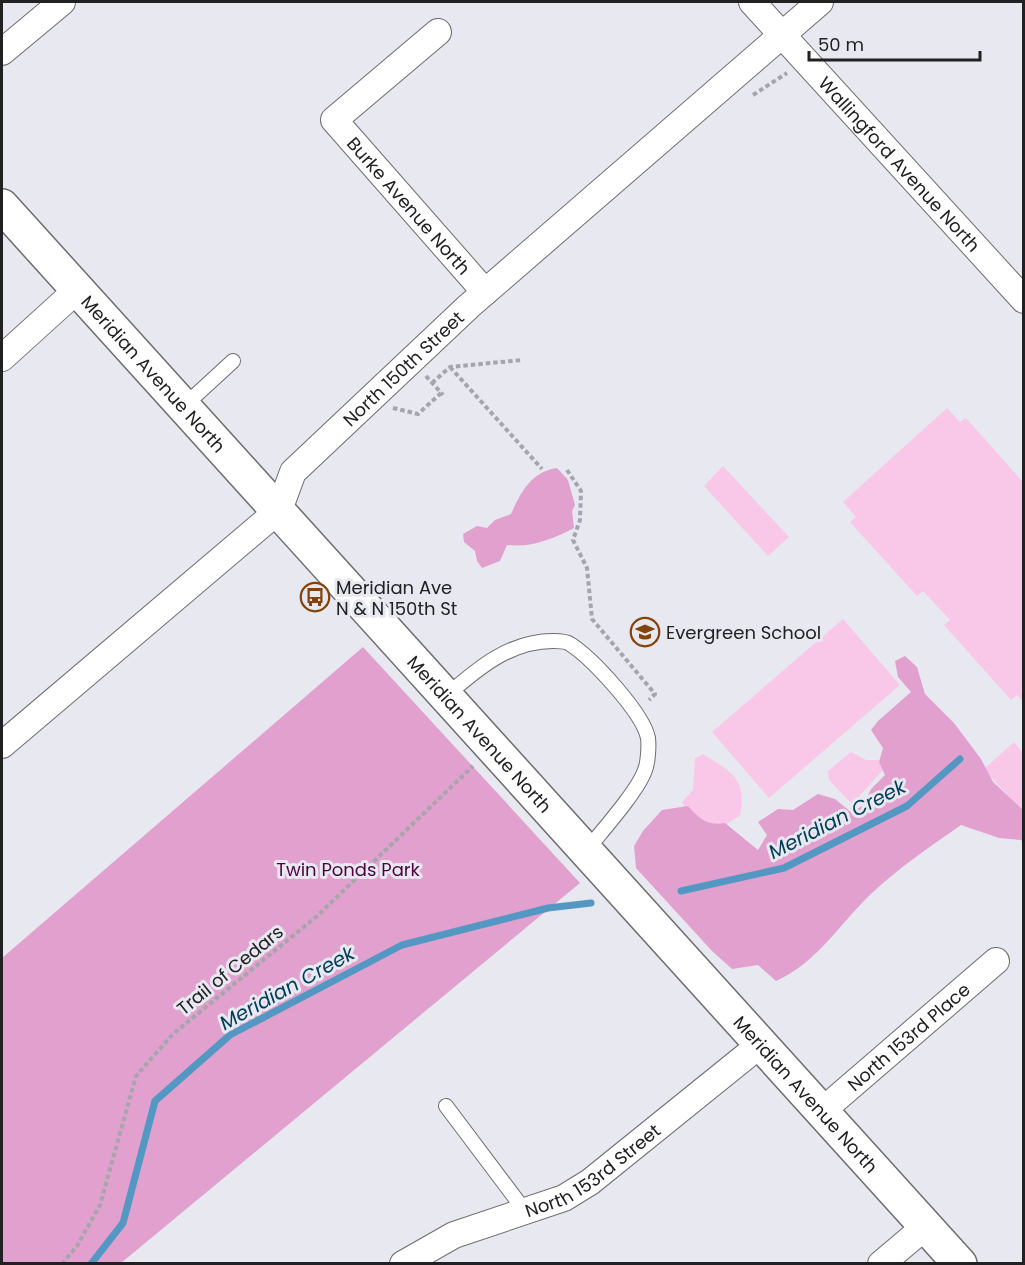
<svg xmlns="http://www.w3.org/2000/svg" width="1025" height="1265" font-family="Poppins,sans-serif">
  <rect width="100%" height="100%" fill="#e8e8f0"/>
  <g fill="#f9c8e9">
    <path d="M947 408 960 422 966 418 1023 482V702L1017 695 1011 700 944 625 950 620 923 591 917 596 850 522 856 517 843 502Z"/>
    <path d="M723 466 789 537 768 556 704 486Z"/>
    <path d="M843 619 900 685 769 798 712 732Z"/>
    <path d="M1014 742 1023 753V813L984 769Z"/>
    <path d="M851 752 866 760H880L884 769 852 804 829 780 828 771Z"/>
    <path d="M703 754C733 773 747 779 740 816L723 826 706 829 692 820 682 802 693 790 695 758Z"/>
  </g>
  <g fill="#e1a0cd">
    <path d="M557 468 568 480 575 505 572 511 574 528C553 539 531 548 507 545L500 561 482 568 477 561 475 551 464 542 463 534 477 526 487 528 495 520 511 514C521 492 531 472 557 468Z"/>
    <path d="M363 647 580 883 121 1263H2V958Z"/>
    <path d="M905 656 917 667 925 694 954 723 981 759 993 782 1023 810V842L1021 840 999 838 961 825C931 846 900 867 873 892 840 923 818 962 776 981L758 965 732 969 712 951 636 868 634 846 643 831 662 810 688 806C700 819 707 826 725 823L758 850 767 835 758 822 778 809 793 810 818 794 835 799 851 812 864 805 871 789 885 775 879 762 883 748 871 730 878 721 911 692 898 677 895 661Z"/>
  </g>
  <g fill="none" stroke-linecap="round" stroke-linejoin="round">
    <g stroke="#5298c2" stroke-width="7">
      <path d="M681 891 784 868 907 806 960 759"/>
      <path d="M91 1264 123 1223 155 1101 230 1035 402 945 548 908 591 903"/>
    </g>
    <g stroke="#6d6c73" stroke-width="16">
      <g id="lane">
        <path d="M184 406 233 361"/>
        <path d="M446 696C477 669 509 641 553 641 558 641 566 641 570 644 592 658 643 713 648 738 649 746 648 763 645 770 638 791 601 832 586 851"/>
        <path d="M446 1106 525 1211"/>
      </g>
    </g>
    <g stroke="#6d6c73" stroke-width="28">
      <g id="street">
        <path id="s1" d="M752 2 1024 300"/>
        <path id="s2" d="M438 32 334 120 485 292"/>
        <path d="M2 52 62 2"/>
        <path d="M2 358 77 290"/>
        <path id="s3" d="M2 745 279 510 293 472 469 306 820 2"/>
        <path id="s4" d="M822 1111 996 961"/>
        <path id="s5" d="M403 1264 454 1235 564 1198 590 1182 761 1044"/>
        <path d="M881 1264 926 1226"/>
      </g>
    </g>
    <g stroke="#6d6c73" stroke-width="36">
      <g id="secondary">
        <path id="s6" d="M2 206 960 1264"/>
      </g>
    </g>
    <g stroke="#a5a5ab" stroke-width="4" stroke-dasharray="4.5 3" stroke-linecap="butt">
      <path d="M753 95 787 73"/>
      <path d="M450 367 542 469"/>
      <path d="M426 376 443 395"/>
      <path d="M432 383 450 367 522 360"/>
      <path d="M393 408 418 414 441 393"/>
      <path d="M567 470 581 491 580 520 573 540 587 568 592 619 655 694 649 700"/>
      <path d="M62 1264 77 1246 100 1205 136 1076 173 1034 316 917 473 766"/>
    </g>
    <use href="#lane" stroke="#fff" stroke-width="14"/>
    <use href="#street" stroke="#fff" stroke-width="26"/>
    <use href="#secondary" stroke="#fff" stroke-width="33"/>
  </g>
  <defs>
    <g id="bus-ring" transform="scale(1.5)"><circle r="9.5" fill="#e8e8f0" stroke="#83430b" stroke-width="1.5"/><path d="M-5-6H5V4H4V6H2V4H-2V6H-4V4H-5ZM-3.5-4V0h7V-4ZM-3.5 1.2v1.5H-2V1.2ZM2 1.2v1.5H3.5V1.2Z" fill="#83430b"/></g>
    <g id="school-ring" transform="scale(1.5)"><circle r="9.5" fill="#e8e8f0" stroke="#83430b" stroke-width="1.5"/><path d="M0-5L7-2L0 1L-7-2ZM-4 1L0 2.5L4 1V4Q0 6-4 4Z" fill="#83430b"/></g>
  </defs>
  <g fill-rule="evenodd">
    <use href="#bus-ring" x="315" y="597"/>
    <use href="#school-ring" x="645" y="632"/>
  </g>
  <g text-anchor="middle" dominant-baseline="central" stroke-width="6" stroke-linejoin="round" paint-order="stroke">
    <g font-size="18" fill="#212124" stroke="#e8e8f0">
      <text stroke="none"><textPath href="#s1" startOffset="219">Wallingford Avenue North</textPath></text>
      <text stroke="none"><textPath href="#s2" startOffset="250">Burke Avenue North</textPath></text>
      <text stroke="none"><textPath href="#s3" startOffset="555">North 150th Street</textPath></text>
      <text stroke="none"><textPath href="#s6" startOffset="226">Meridian Avenue North</textPath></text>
      <text stroke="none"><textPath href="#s6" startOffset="712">Meridian Avenue North</textPath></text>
      <text transform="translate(230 970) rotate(-39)">Trail of Cedars</text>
      <text stroke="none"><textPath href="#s4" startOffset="114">North 153rd Place</textPath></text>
      <text stroke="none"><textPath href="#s6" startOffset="1198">Meridian Avenue North</textPath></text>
      <text stroke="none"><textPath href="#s5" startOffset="213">North 153rd Street</textPath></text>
    </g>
    <g font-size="18" fill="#212124" stroke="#e8e8f0" text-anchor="start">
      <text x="336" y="587">Meridian Ave<tspan x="336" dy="21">N &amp; N 150th St</tspan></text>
      <text x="666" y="632">Evergreen School</text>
    </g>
    <g font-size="18" fill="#4f0240" stroke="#e8e8f0">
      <text x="348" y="869">Twin Ponds Park</text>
    </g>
    <g font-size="20" font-style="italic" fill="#003d5a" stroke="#e8e8f0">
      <text transform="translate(837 819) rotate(-27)">Meridian Creek</text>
      <text transform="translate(287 988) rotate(-29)">Meridian Creek</text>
    </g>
  </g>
  <rect width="1025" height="1265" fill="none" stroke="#212124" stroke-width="6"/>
  <path d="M809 51v9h171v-9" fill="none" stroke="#212124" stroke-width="3"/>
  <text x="818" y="51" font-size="18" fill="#212124" stroke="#e8e8f0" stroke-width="4.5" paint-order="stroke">50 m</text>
</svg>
